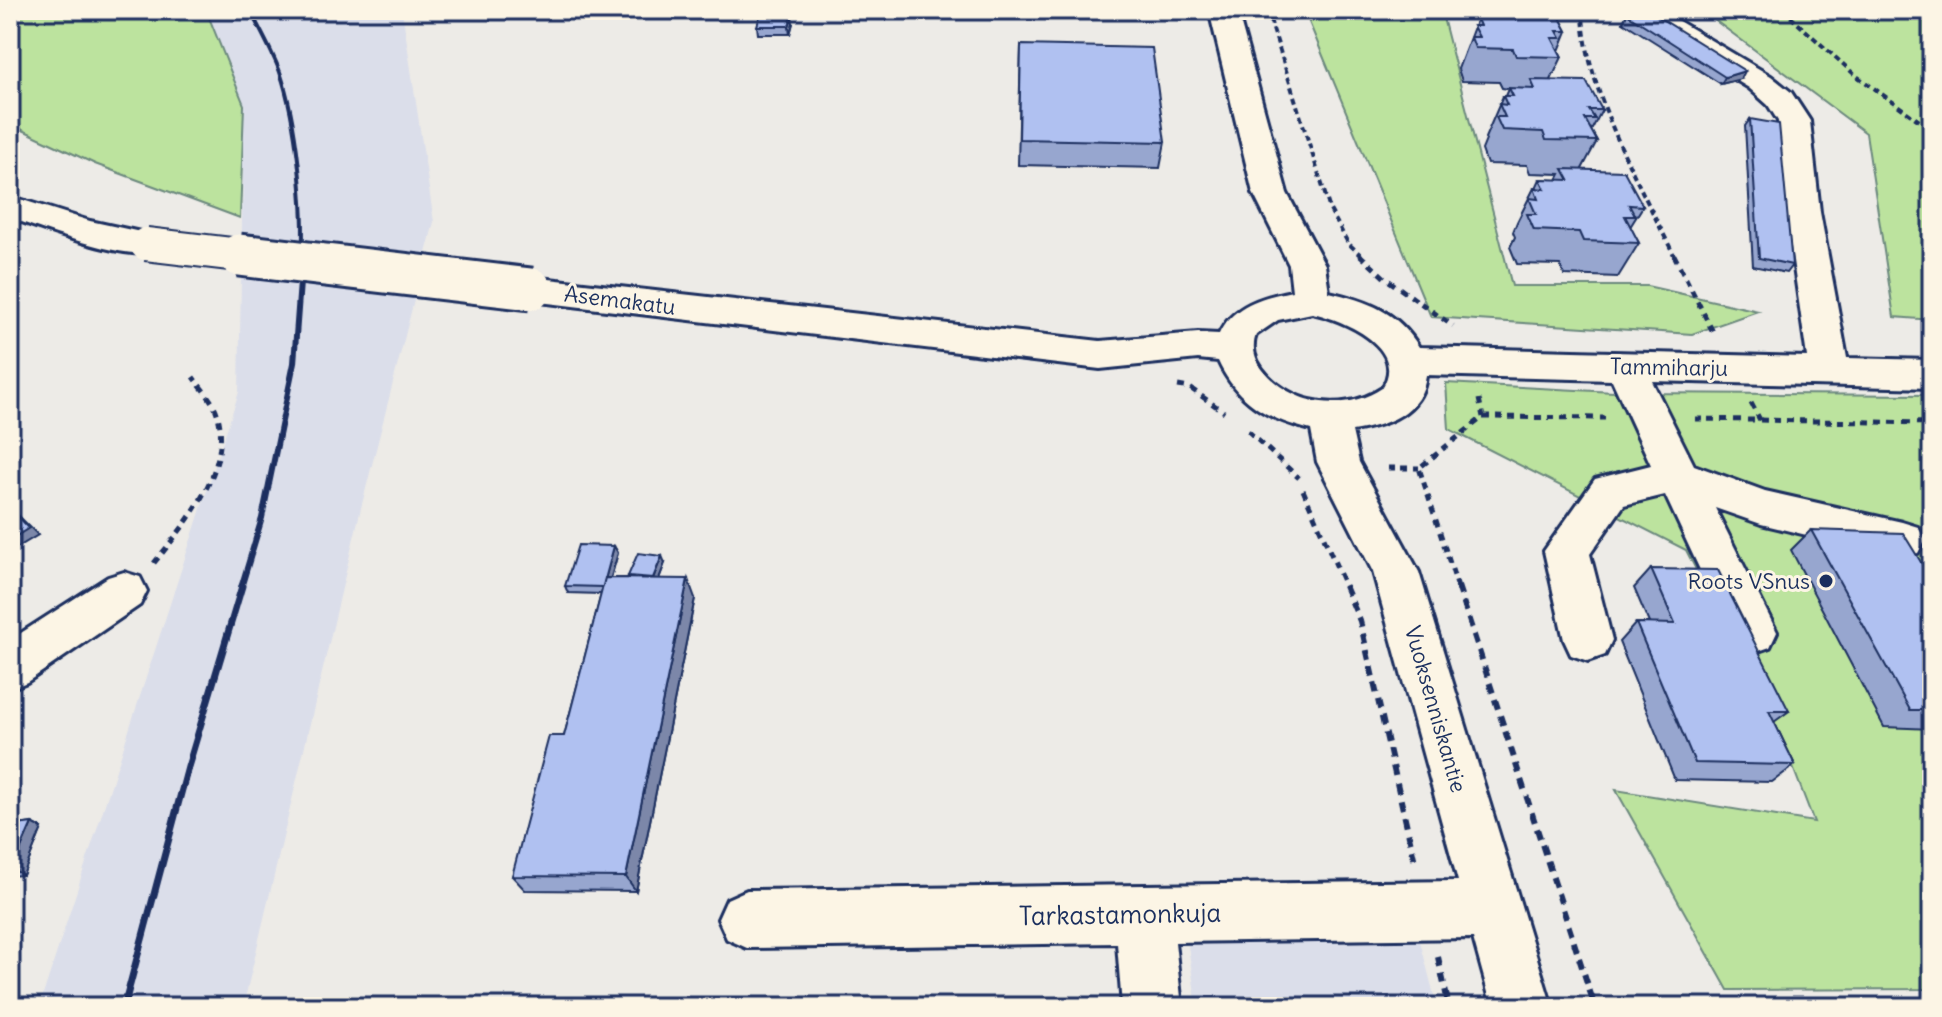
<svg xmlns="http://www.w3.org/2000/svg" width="1942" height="1017" font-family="Delius,sans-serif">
  <rect width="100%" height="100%" fill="#edebe7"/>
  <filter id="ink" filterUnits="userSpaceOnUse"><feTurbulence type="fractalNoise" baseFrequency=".0125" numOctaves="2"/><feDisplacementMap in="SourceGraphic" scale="16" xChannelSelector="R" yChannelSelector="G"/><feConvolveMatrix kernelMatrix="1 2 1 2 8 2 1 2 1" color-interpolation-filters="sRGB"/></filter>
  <g filter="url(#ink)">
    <g fill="#dbdeea">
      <path d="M206 10H402L434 222 361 508 243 1007H39L239 392 244 105Z"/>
      <path d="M1418 933 1437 1007H1197L1187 939Z"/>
    </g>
    <g fill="#bce39e" stroke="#6c897e" stroke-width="2">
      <path d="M10 10H206L244 105 240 218 95 164 10 124Z"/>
      <path d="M1304 10H1441L1512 286H1647L1758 311 1692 334 1431 317Z"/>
      <path d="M1701 10H1932V320L1894 317 1866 133Z"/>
      <path d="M1446 383 1633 393 1932 395V989L1728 990 1616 790 1814 822 1781 736 1686 550 1449 429Z"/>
    </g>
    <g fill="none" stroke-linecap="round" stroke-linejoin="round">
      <g stroke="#1b2f5e" stroke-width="6">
        <g id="minor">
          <path d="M1209 10H1237L1287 193 1325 265 1329 292C1368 301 1398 312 1419 347L1807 357 1786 212 1778 121 1768 105 1749 88 1630 16 1626 10H1660L1771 76 1791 92 1810 121 1820 212 1847 358 1932 360V388L1652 381 1694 465 1765 491 1902 522 1918 527 1925 540 1918 553 1902 558 1761 524 1715 508 1777 632 1770 647 1753 653 1736 647 1665 495 1624 505 1590 554 1612 640 1605 655 1588 661 1571 655 1564 640 1544 551 1595 479 1651 465 1612 380 1426 375C1423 413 1385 426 1352 431L1359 462 1419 572 1552 1007H1492L1473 938 1175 942 1182 1007H1122L1117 943 747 948 727 939 718 919 727 899 747 890 1458 881 1373 572 1317 462 1311 430C1267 419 1237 402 1218 361L1198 359 1100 369 531 301 518 298 513 289 518 280 531 277 1100 341 1198 333 1219 334C1233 305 1262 297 1292 291L1289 265 1253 193ZM1312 313C1341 319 1409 347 1382 388 1361 402 1335 406 1310 400 1284 394 1244 365 1256 335L1278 320Z"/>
          <path d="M10 196 90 221 159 236 164 244 159 252C124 261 46 230 10 218Z"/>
          <path d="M124 572 140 577 147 591 140 605 27 682 10 689V640L108 577Z"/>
        </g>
      </g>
      <g stroke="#1b2f5e" stroke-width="4" stroke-dasharray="6 4" stroke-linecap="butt">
        <path d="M1267 10 1330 210 1348 243 1363 257"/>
        <path d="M1583 10C1583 86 1641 188 1675 257"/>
        <path d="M1783 10 1854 74 1932 130"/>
      </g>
      <g stroke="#1b2f5e" stroke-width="5" stroke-dasharray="7 6" stroke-linecap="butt">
        <path d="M1360 255 1385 278 1453 326"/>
        <path d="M1674 255 1714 334"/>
        <path d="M1178 386 1190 388 1224 412"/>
        <path d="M1479 399 1483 417"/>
        <path d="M1751 403 1760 420"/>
        <path d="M1695 419 1932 423"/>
        <path d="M1248 431 1299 478"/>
        <path d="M1388 468H1419"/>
        <path d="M1303 490 1346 588"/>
        <path d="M154 563C185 525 234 467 217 413 213 400 201 388 193 377"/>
        <path d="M1458 588 1419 468 1483 417 1605 418"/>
      </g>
      <g stroke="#1b2f5e" stroke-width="6" stroke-dasharray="10 7" stroke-linecap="butt">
        <path d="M1345 586 1360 621 1415 862"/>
        <path d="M1458 586 1595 1007"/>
        <path d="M1438 957 1449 1007"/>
      </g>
      <use href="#minor" fill="#fcf5e5" fill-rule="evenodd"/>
      <path stroke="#1b2f5e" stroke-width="4" d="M250 10C260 30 272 51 280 72 296 119 306 207 302 257"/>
      <path stroke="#1b2f5e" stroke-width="6" d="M241 588 262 518 294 363 302 255"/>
      <path stroke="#1b2f5e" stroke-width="7" d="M124 1007 188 767 242 586"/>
      <g stroke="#1b2f5e" stroke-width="36" stroke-linecap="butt">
        <path id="minor-bridge-far1" d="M146 244 256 257"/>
      </g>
      <g stroke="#1b2f5e" stroke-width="47" stroke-linecap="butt">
        <path id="minor-bridge" d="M239 255 531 289"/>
      </g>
      <use href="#minor-bridge-far1" stroke="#fcf5e5" stroke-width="32"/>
      <use href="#minor-bridge" stroke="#fcf5e5" stroke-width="41"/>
    </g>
    <g fill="#97a6cf" stroke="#1b2f5e" stroke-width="2">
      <path d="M1481 10H1556L1567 31 1559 51 1562 57 1551 80 1602 110 1591 131 1597 141 1582 169 1643 206 1630 227 1639 243 1618 277 1564 275 1560 265 1517 264 1510 247 1515 237 1513 232 1517 222 1534 188H1536L1540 179 1557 180 1560 174 1530 173 1527 165 1487 164 1482 150 1486 140 1485 138 1503 96H1506L1509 89 1502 88 1499 82 1462 81 1458 69 1477 19H1480L1483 12H1488L1480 11Z"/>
      <path d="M1627 14 1741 79 1721 84 1623 22Z"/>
      <path d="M793 23 790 34H758L757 26Z"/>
      <path d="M1021 45 1165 142 1160 168 1018 165Z"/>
      <path d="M1750 119 1792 265 1786 273 1753 266 1745 126Z"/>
      <path d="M1811 530 1932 580V729L1884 727 1791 550Z"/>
      <path d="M614 546 618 553 611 578H629L628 576 665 563 659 579 695 598 636 891 525 890 512 876 564 736 601 594 568 593 565 586Z"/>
      <path d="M1651 569 1789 711 1774 722 1795 765 1772 782 1675 780 1619 642 1636 623H1649L1634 588Z"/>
      <path d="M32 823 42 828 23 875 10 876V826Z"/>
    </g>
    <g fill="#7b87a9" stroke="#1b2f5e" stroke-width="2">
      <path d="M792 16 793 23 790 34 789 26Z"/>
      <path d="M1745 71 1741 79 1721 84 1725 77Z"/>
      <path d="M10 507 38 535 10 552Z"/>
      <path d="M614 546 618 553 606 594 603 587Z"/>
      <path d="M662 556 665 563 656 586 653 579Z"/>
      <path d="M688 579 695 598 636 891 626 877Z"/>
      <path d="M32 823 42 828 23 875 12 869Z"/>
    </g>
    <g fill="#b0c1f1" stroke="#1b2f5e" stroke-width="2">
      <path d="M1505 10H1556L1567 31H1557L1561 38H1552L1562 57 1516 56 1513 49 1475 48 1471 37H1479L1473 26H1480L1477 19H1486L1483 12 1507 13Z"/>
      <path d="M1644 10H1647L1745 71 1725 77 1627 14Z"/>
      <path d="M760 16H792L789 26H757Z"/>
      <path d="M1021 45 1152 48 1165 142 1019 139Z"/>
      <path d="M1531 80 1586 81 1602 110H1589L1595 119H1585L1597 141 1546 140 1543 132 1502 130 1496 117H1505L1499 104 1507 105 1503 96H1513L1509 88 1535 89Z"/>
      <path d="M1750 119 1779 124 1792 265 1759 258Z"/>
      <path d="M1563 169 1624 171 1643 206 1629 205 1635 216H1625L1639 243 1583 241 1579 232 1534 230 1527 214H1536L1529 198 1538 199 1534 188 1545 189 1540 179 1569 180Z"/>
      <path d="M10 508 29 528 10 540Z"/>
      <path d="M1811 530 1903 533 1932 580V710H1910Z"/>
      <path d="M578 545 614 546 603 587 565 586Z"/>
      <path d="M638 553 662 556 653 578 628 576Z"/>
      <path d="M1651 569 1718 570 1789 711H1769L1795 765 1695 763 1636 623 1675 624Z"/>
      <path d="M605 578 688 579 626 877 512 876 549 736H564Z"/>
      <path d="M32 823 12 869 10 870V826Z"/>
      <path d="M479 1006 561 1007H479Z"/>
    </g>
  </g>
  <circle fill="#1b2f5e" stroke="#fcf5e5" stroke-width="3" cx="1826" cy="581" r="8"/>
  <g text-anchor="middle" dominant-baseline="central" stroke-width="6" stroke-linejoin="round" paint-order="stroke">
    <g font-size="22" fill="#1b2f5e" stroke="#fcf5e5">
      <text transform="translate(620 300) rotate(7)">Asemakatu</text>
      <text transform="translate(1669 367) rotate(1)">Tammiharju</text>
      <text transform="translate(1436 709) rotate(74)">Vuoksenniskantie</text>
    </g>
    <g font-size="22" fill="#1b2f5e" stroke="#fcf5e5" text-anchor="end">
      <text x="1810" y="581">Roots VSnus</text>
    </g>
    <g font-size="26" fill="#1b2f5e" stroke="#fcf5e5">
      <text transform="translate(1120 914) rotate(-1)">Tarkastamonkuja</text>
    </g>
  </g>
  <rect width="1942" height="1017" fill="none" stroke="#fcf5e5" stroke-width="40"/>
  <rect x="20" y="20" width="1902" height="977" fill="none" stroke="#1b2f5e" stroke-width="3" filter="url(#ink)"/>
</svg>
